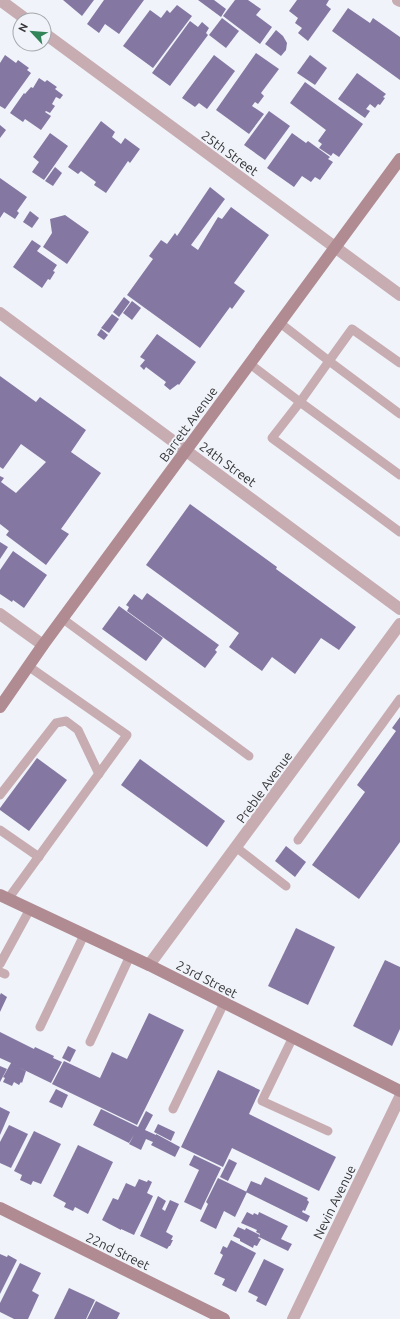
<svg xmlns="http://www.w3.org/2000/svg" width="400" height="1319" font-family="Ubuntu,sans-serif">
  <rect width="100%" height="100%" fill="#f0f3f9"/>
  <g fill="#8478a3">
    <path d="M63 0H94L82 16Z"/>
    <path d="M104 0H144L119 34 105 24 99 33 87 24Z"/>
    <path d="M198 0H214L226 9 221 17Z"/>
    <path d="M235 0H248L261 9 256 15 272 27 260 44 223 16Z"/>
    <path d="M297 0H329L326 5 331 9 308 41 298 33 302 28 295 23 298 18 289 11Z"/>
    <path d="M177 5 192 16 153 68 123 46 150 10 161 18 167 10 170 13Z"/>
    <path d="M348 8 370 23 373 18 400 37V80L332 31Z"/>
    <path d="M222 18 239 31 226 48 209 35Z"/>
    <path d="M190 21 198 27 202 22 209 28 206 33 208 35 170 86 152 73Z"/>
    <path d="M276 30 283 36 287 43 286 50 281 56 265 44Z"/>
    <path d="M256 53 279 69 261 93 264 96 258 104 255 102 252 106 264 114 249 134 216 110Z"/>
    <path d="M5 55 16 63 18 60 29 68 27 70 31 73 5 109 0 106V63Z"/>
    <path d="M214 55 235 71 207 109 199 103 195 107 182 98Z"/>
    <path d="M310 55 327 68 315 85 297 73Z"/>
    <path d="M357 73 386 94 383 97 385 98 380 105 378 104 375 108 370 104 366 109 370 111 365 118 338 99Z"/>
    <path d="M39 78 45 82 47 80 57 87 55 89 63 95 60 99 56 97 52 104 55 106 50 113 46 111 45 112 51 116 41 130 25 119 23 122 10 113 24 93 25 94 31 87 33 88Z"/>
    <path d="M305 82 363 124 339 157 333 153 331 156 319 148 322 144 318 141 326 130 290 103Z"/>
    <path d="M269 111 290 126 265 160 244 145Z"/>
    <path d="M101 121 115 132 112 137 121 144 125 138 140 149 130 163 128 161 106 193 94 185 96 182 81 171 78 174 68 167Z"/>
    <path d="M0 125 6 130 0 138Z"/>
    <path d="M50 133 68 146 44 180 32 172 39 162 33 157Z"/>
    <path d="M292 133 306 143 308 141 330 157 328 159 333 162 320 180 315 177 311 182 302 176 294 187 267 168Z"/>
    <path d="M55 167 62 173 53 186 45 181Z"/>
    <path d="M0 178 27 197 17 211 19 213 15 219 4 212 0 218Z"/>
    <path d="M210 187 225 199 191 245 198 250 218 217 222 219 231 207 269 235 234 283 245 291 232 309 230 307 200 348 127 295 153 259 149 256 161 240 167 244 175 233 177 236Z"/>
    <path d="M30 211 39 218 32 228 23 222Z"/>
    <path d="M65 215 89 232 67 264 43 247 52 233 50 219Z"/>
    <path d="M32 240 41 246 37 251 57 265 53 271 55 272 50 280 48 279 42 288 13 267Z"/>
    <path d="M124 297 130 302 119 317 113 312Z"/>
    <path d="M132 301 141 308 132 320 123 313Z"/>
    <path d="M112 314 119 319 109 333 101 328Z"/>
    <path d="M101 329 108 335 104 340 97 335Z"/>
    <path d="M157 334 196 362 179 385 178 384 170 390 164 385 166 382 146 367 144 370 140 366 145 360 140 357Z"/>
    <path d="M0 376 36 402 40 397 86 430 71 452 101 473 61 529 69 534 46 565 6 535 9 531 0 524V476L4 478 1 482 16 493 46 462 21 444 3 469 0 467Z"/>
    <path d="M190 504 277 567 276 569 356 627 339 650 321 638 295 674 272 657 262 671 229 647 239 633 146 565Z"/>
    <path d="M0 542 8 547 0 559Z"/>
    <path d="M13 551 47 575 24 608 13 600 12 602 0 594V570Z"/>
    <path d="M147 593 219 645 215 650 217 652 205 668 127 611 129 607 126 605 134 594 142 600Z"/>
    <path d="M119 606 163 638 146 661 102 629Z"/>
    <path d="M400 717V842L359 899 312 865 365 792 357 785 396 731 392 728Z"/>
    <path d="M37 758 67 780 29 831 0 810V808Z"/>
    <path d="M140 759 225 821 207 847 121 785Z"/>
    <path d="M286 846 306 862 295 877 275 861Z"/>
    <path d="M296 928 335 947 308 1005 268 986Z"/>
    <path d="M385 960 400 967V1029L392 1046 353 1026Z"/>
    <path d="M1 993 7 997 0 1012V995Z"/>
    <path d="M149 1013 184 1030 137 1125 52 1084 64 1061 100 1078 112 1052 127 1059Z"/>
    <path d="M0 1032 34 1049 35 1047 54 1056 53 1058 62 1062 51 1083 18 1067 26 1071 22 1083 21 1082 19 1085 14 1082 12 1086 3 1082 5 1078 3 1077 11 1063 0 1058Z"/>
    <path d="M68 1046 76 1050 70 1062 62 1058Z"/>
    <path d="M0 1066 7 1069 0 1082Z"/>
    <path d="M218 1070 260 1090 249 1114 336 1157 319 1191 232 1148 223 1167 181 1147Z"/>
    <path d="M56 1089 68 1095 62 1108 49 1102Z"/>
    <path d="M0 1107 10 1112 0 1135Z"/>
    <path d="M101 1109 138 1127 146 1111 153 1115 145 1130 156 1135V1134L180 1147 175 1157 151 1145 153 1142 146 1139 141 1150 129 1144 134 1135 129 1143 93 1125Z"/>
    <path d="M158 1124 175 1132 171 1141 154 1132Z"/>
    <path d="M9 1125 28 1134 11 1168 0 1163V1142Z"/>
    <path d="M34 1131 61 1144 41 1184 33 1181 31 1185 20 1180 22 1175 14 1171Z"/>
    <path d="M78 1145 113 1162 88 1214 75 1207 73 1211 64 1207 66 1203 53 1196Z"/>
    <path d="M194 1155 221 1168 201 1210 184 1202 199 1170 189 1165Z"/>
    <path d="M229 1159 237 1163 228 1181 220 1177Z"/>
    <path d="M265 1177 308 1198 307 1200 309 1202 305 1211 303 1210 302 1212 310 1216 307 1222 246 1192 251 1181 261 1185Z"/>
    <path d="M218 1178 247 1192 235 1217 224 1211 216 1229 200 1221 208 1204 206 1202Z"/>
    <path d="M139 1179 147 1182 148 1180 152 1182 147 1193 153 1196 134 1235 121 1229V1230L102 1220 113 1198 118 1200 126 1183 135 1187Z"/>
    <path d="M158 1196 166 1201 162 1209 165 1211 170 1200 179 1204 166 1232 173 1236 171 1240H173L170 1246H169L167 1249 140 1236Z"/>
    <path d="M247 1212 253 1215 254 1213 258 1215 259 1212 288 1226 281 1239 292 1244 288 1251 259 1237 260 1234 256 1232 257 1230 241 1223Z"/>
    <path d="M238 1227 245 1230 246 1228 260 1235 258 1238 261 1239 257 1246 254 1245 253 1248 240 1241V1239L233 1236Z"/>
    <path d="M231 1240 256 1253 236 1292 222 1285 225 1279 214 1274 223 1255 220 1253 223 1246 227 1248Z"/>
    <path d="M0 1254 7 1257 8 1255 17 1260 0 1294Z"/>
    <path d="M264 1259 284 1269 266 1306 256 1301 258 1297 248 1292Z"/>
    <path d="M20 1263 41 1273 32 1291 39 1295 28 1319H14L0 1312V1303Z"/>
    <path d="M69 1288 95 1300 86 1319H54Z"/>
    <path d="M96 1301 120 1313 117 1319H87Z"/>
  </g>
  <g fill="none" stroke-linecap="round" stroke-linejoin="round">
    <g stroke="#c7adb1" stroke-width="9">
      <path d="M400 363 352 329 329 361 400 414"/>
      <path d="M250 364 300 402 329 361 280 323"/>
      <path d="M400 475 300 402 272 438 400 532"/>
      <path d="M63 619 249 756"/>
      <path d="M0 795 56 723 66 721 78 730 99 774"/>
      <path d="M0 830 39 857"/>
      <path d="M298 840 400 699"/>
      <path d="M237 848 286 886"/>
      <path d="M8 899 127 735 28 666"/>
      <path d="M0 964 30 909"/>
      <path d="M0 972 5 974"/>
      <path d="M40 1027 84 935"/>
      <path d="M293 1037 262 1101 328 1131"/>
      <path d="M90 1042 130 956"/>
      <path d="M173 1109 224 1003"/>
    </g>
    <g stroke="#c7adb1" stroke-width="12">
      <path d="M0 0 27 20"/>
      <path d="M398 0 400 1"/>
      <path d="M44 33 400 295"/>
      <path d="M0 313 400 609"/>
      <path d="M0 614 43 645"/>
      <path d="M149 965 400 624"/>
      <path d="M293 1319 400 1097"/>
    </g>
    <g stroke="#b08b92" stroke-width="12">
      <path d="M0 707 43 645 400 159"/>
      <path d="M0 895 149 965 400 1091"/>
      <path d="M0 1208 224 1319"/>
    </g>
  </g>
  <g text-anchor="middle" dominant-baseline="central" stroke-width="4" stroke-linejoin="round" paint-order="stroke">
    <g font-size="13" fill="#343537" stroke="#f0f3f9">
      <text transform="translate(230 153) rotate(36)">25th Street</text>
      <text transform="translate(188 424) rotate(-54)">Barrett Avenue</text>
      <text transform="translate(228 464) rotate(36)">24th Street</text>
      <text transform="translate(264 787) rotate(-54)">Preble Avenue</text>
      <text transform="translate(207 979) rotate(27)">23rd Street</text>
      <text transform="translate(334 1202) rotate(-64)">Nevin Avenue</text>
      <text transform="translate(118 1251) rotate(26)">22nd Street</text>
    </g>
  </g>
  <g transform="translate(32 32) rotate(296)"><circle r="19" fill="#f0f3f9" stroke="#a5a7ab"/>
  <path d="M0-3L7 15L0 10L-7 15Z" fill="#328558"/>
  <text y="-6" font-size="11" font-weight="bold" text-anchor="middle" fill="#343537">N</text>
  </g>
</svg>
